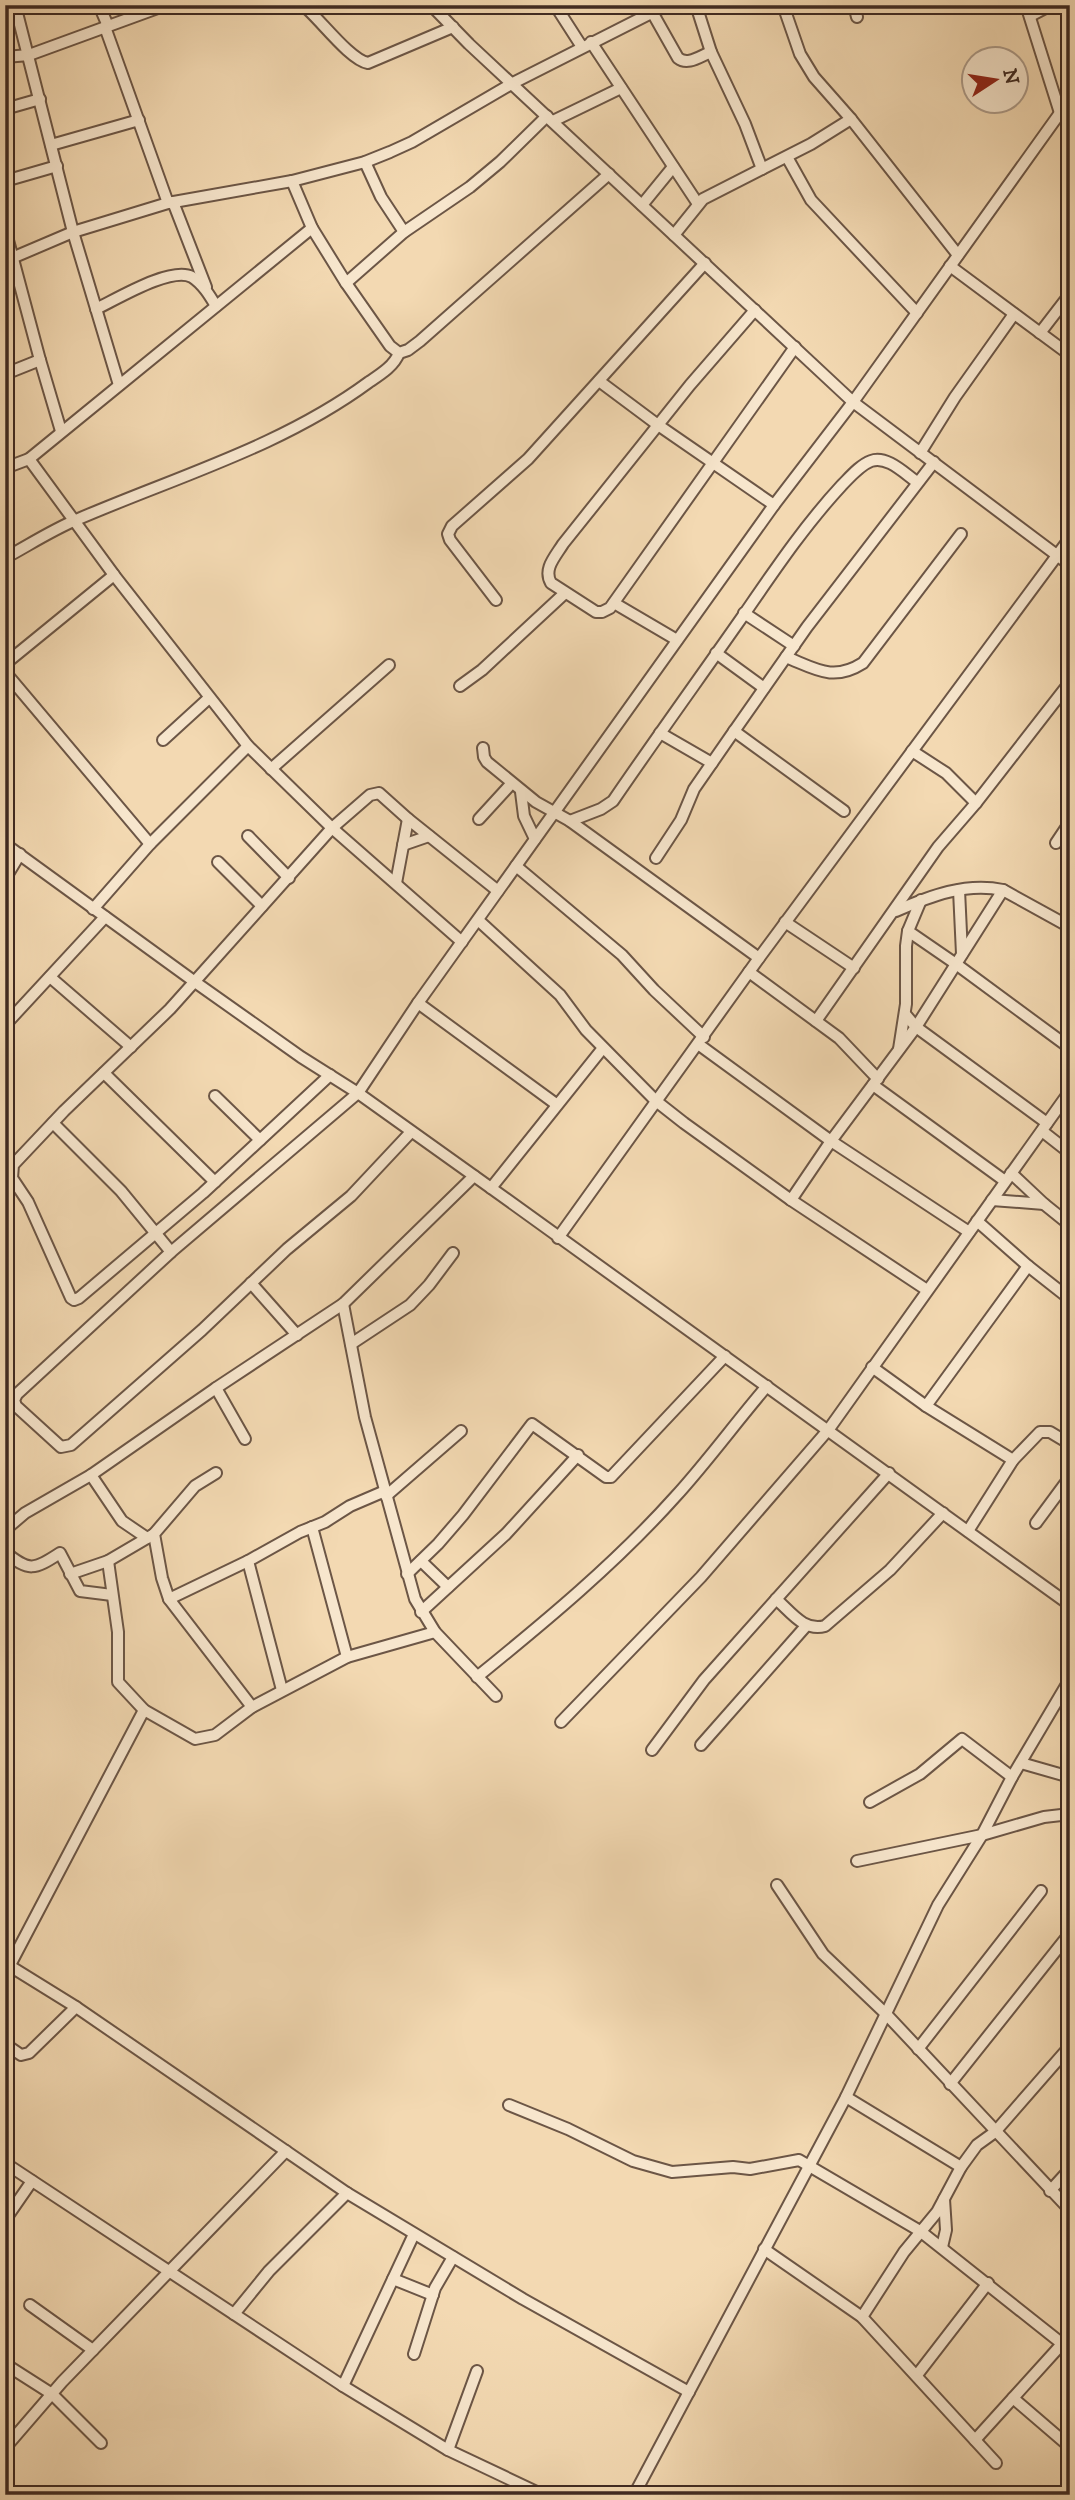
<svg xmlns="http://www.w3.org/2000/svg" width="1075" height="2500" font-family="'IM FELL DW Pica',serif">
  <rect width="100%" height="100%" fill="#f3d9b2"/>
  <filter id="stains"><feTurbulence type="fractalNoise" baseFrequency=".00286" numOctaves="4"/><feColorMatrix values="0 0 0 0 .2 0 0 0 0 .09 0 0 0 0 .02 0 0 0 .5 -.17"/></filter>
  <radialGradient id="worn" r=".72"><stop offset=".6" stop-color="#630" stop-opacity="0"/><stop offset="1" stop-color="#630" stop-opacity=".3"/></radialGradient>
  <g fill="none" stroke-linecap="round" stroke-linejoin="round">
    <g stroke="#6c5646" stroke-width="14">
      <g id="minor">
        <path d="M15 5 73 232 119 385"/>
        <path d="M99 5 108 26"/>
        <path d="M303 5C320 19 350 60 368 63L453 27"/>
        <path d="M431 5 469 44 853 402 1070 565"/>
        <path d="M555 5 582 47"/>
        <path d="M696 5 711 52"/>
        <path d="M783 5 800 54 814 77 851 119 958 255"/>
        <path d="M854 5 857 17"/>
        <path d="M1026 5 1060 113"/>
        <path d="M652 12 678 58C688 66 700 56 711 52L745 124 762 169"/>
        <path d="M1030 16 1051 5"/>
        <path d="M105 27 168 203"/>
        <path d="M591 42 698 204"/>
        <path d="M5 57 29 55 166 5"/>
        <path d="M5 109 40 99"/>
        <path d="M553 121 621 88"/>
        <path d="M51 145 139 120"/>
        <path d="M787 157 811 200 917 313"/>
        <path d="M365 162 381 197 404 232"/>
        <path d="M5 181 57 166"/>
        <path d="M292 181 312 228 346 283 390 346 399 353 408 350 420 341 609 174"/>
        <path d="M173 202 206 287"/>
        <path d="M642 205 673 167"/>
        <path d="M5 229 40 360 61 431"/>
        <path d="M674 235 703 199 811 144 851 119"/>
        <path d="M5 261 73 232 168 203 292 181 365 162 390 152 412 142 513 83 667 5"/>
        <path d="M950 266 1070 355"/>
        <path d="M346 283 404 232 470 187 500 162 547 116"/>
        <path d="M96 309C117 299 171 266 192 277 203 284 210 296 216 306"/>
        <path d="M755 310 690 385 563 544C555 557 543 569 551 583L596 612H602L610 608 795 347"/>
        <path d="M1040 333 1070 294"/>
        <path d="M5 374 40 360"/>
        <path d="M599 381 658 425 774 505"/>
        <path d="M920 453 955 397 1014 314"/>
        <path d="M29 459 114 575 248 746 332 828 462 942"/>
        <path d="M5 468 29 459 312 228"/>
        <path d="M5 558C29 545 52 530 76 520 175 477 281 447 369 382 381 374 394 366 399 353"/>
        <path d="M496 600 450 540 448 534 452 526 528 459 705 263"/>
        <path d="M614 603 677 640"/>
        <path d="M744 613 794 646"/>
        <path d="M716 653 764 688"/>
        <path d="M786 657C816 669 833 682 863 663L961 534"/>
        <path d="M5 664 114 575"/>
        <path d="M5 672 150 844"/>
        <path d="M460 686 482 670 565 593"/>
        <path d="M734 731 844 811"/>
        <path d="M660 733 712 763"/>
        <path d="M163 740 209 698"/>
        <path d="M483 748 484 757 487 762 536 802 570 821 759 958"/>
        <path d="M912 751 946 773 976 803"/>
        <path d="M271 769 389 665"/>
        <path d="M521 792 524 816 535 839"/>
        <path d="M479 819 511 784"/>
        <path d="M570 821 601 809 613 801C656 738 701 676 745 613 776 568 805 525 842 485 850 477 860 465 871 461 887 455 905 474 917 482"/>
        <path d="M248 836 289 878"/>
        <path d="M1056 843 1070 822"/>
        <path d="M5 844 195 982 301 1057 358 1093 491 1188 1070 1605"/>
        <path d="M403 845 429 836"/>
        <path d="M656 858 681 820 694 789 730 737 807 627 934 462"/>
        <path d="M218 862 262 906"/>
        <path d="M516 866 622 955 654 990 704 1037"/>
        <path d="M5 879 20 854"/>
        <path d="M396 883 408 819"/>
        <path d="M959 890 962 954"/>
        <path d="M93 909 150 844 248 746"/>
        <path d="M896 911C930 896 966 882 1003 890L1070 927"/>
        <path d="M478 920 560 995 586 1030 656 1101 684 1123 791 1200 927 1290"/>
        <path d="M785 922 854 968"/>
        <path d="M908 931 956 964 1070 1048"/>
        <path d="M749 972 839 1038 878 1079"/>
        <path d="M50 977 131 1047"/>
        <path d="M418 1003 556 1104"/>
        <path d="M905 1014 916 1027 1047 1123"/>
        <path d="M816 1021 938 847 976 803 1070 682"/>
        <path d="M6 1024 105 917"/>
        <path d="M698 1044 831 1141 969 1232"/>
        <path d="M899 1049 906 1004V946L908 931 921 900"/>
        <path d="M104 1073 215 1182"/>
        <path d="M330 1075 203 1193 79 1298 74 1300 71 1298 28 1202 12 1178 13 1165 64 1111 170 1009 332 828 370 795 379 793 408 819 498 891"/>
        <path d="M873 1085 1005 1181"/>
        <path d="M215 1096 260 1140"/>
        <path d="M53 1123 121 1191 171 1252"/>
        <path d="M1042 1131 1070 1153"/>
        <path d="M411 1132 351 1196 287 1249 202 1330 71 1445 61 1447 16 1406 14 1400 17 1394 171 1252 358 1093 418 1003 774 505 853 402 1070 99"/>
        <path d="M1011 1173 1044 1204 1070 1225"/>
        <path d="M491 1188 603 1048"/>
        <path d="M791 1200 831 1141 916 1027 1003 890"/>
        <path d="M992 1200 1044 1204"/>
        <path d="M977 1221 1028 1266 1070 1299"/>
        <path d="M558 1238 759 958 1070 538"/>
        <path d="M251 1283 297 1335"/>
        <path d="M343 1304 365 1417 415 1599 435 1632 496 1696"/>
        <path d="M351 1344 410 1305 429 1285 453 1253"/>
        <path d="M872 1367 926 1406 1013 1460 1040 1432H1050L1070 1444"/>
        <path d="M216 1388 245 1439"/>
        <path d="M926 1406 1028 1266"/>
        <path d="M216 1473 195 1486 154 1534 162 1578 169 1599 252 1707"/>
        <path d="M91 1475 122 1521 147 1538"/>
        <path d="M386 1496 461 1431"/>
        <path d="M1036 1523 1070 1477"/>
        <path d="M312 1527 347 1657"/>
        <path d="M5 1530 25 1513 91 1475 216 1388 343 1304 474 1176"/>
        <path d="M968 1531 1013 1460"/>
        <path d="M5 1552C29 1572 34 1570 60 1553L80 1591 112 1595"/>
        <path d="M108 1561 118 1632V1682L144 1710 195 1739 215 1735 252 1707 347 1657 435 1632"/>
        <path d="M248 1561 282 1690"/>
        <path d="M421 1561 448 1587"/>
        <path d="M70 1574 108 1561 154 1534"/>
        <path d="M407 1574 438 1544 463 1515 532 1424 606 1477H611L725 1356"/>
        <path d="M169 1599 248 1561 300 1532 325 1522 350 1506 385 1491"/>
        <path d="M776 1599C791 1612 804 1632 825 1626L890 1570 943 1513"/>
        <path d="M421 1612 506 1534 578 1455"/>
        <path d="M477 1677C546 1621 616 1563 675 1497 707 1462 736 1422 767 1386"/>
        <path d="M561 1722 701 1577 829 1429 1070 1091"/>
        <path d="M701 1745 806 1626"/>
        <path d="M652 1750 704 1680 889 1473"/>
        <path d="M1021 1763 1070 1777"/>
        <path d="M870 1802 920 1774 962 1739 1012 1777"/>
        <path d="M857 1861 982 1835 1044 1817 1070 1814"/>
        <path d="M777 1885 823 1954 886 2014 1070 2210"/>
        <path d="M5 1963 76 2007 347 2193 523 2299 689 2392"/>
        <path d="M10 1965 144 1710"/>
        <path d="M5 2044 21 2055 29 2053 76 2007"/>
        <path d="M918 2049 1041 1891"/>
        <path d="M950 2084 1070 1933"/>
        <path d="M846 2097 961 2167"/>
        <path d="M509 2105 568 2129 633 2161 672 2172 733 2167 750 2169 799 2160 920 2231 1070 2350"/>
        <path d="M5 2163 343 2386 448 2450 543 2495"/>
        <path d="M1050 2191 1070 2169"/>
        <path d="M5 2220 32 2181"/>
        <path d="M942 2247 946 2230 944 2199"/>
        <path d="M764 2249 862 2317 996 2463"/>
        <path d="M393 2279 433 2295"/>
        <path d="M30 2305 93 2350"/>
        <path d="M234 2314 269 2271 347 2193"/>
        <path d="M862 2317 904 2252 937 2212 961 2167 977 2145 995 2132 1070 2046"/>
        <path d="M414 2354 435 2288 453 2257"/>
        <path d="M5 2364 52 2394 101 2443"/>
        <path d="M917 2375 988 2283"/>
        <path d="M343 2386 414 2234"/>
        <path d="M1013 2398 1070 2447"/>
        <path d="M975 2440 1070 2335"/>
        <path d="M5 2448 62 2382 286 2151"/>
        <path d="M448 2450 477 2371"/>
        <path d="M634 2495 846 2097 938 1905 982 1835 1012 1777 1070 1679"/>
      </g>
    </g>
    <use href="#minor" stroke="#f7e6cd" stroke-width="10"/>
  </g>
  <rect width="1075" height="2500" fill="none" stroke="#f3d9b2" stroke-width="28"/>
  <rect x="7" y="7" width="1061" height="2486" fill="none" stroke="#3f2a22" stroke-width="3.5"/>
  <rect x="14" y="14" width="1047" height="2472" fill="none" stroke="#3f2a22" stroke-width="2"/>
  <g transform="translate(995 80) rotate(78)"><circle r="33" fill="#f7e6cd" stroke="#ad9b89" stroke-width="2"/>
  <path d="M0-5L12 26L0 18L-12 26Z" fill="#8f2418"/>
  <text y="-10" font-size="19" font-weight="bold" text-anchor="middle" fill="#3f2a22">N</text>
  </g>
  <rect width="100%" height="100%" filter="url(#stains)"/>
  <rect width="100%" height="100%" fill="url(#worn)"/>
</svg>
